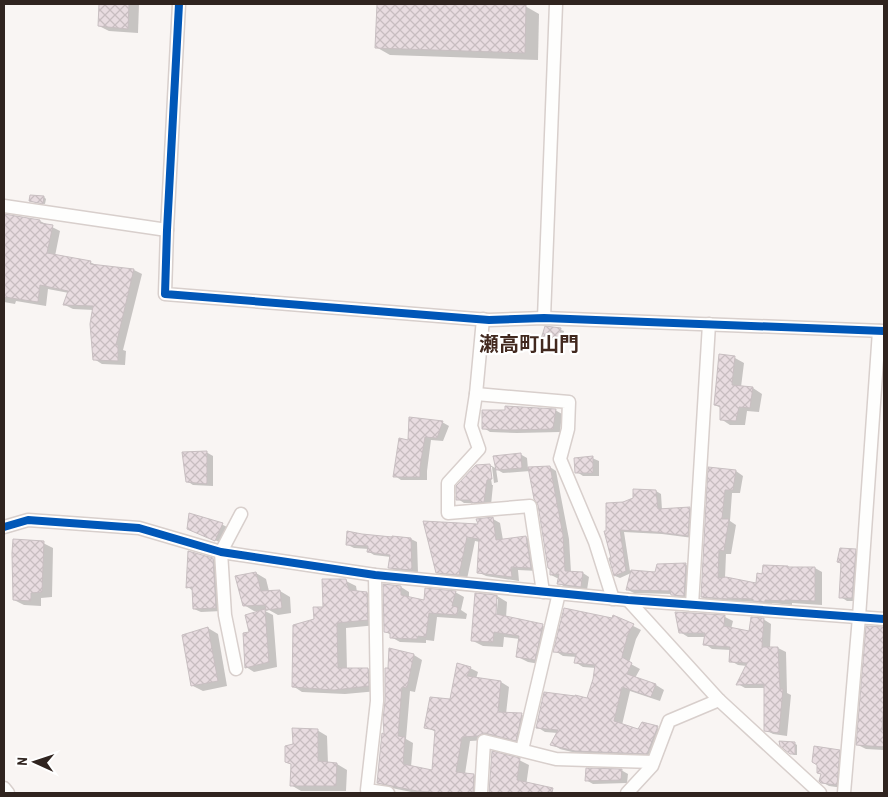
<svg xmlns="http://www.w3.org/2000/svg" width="888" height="797" font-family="'Archivo Narrow','Noto Sans JP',sans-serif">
  <defs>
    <pattern id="building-cross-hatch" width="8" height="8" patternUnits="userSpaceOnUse" patternTransform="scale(1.25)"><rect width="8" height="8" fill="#e8dce0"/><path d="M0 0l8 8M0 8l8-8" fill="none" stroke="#c7bdc0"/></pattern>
  </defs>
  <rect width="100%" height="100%" fill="#f9f5f3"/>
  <g fill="#0003" fill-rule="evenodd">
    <path d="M100 4H139L138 33 109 31 99 26Z"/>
    <path d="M378 4H468L525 6 539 14 538 60 390 55 376 47Z"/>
    <path d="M44 197 46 199 45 204 33 202 30 201Z"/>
    <path d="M5 216 40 221 60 231 55 256 90 262 98 266 134 270 142 274 123 350 126 351 125 365 102 364 94 359V310L73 309 65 305 69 293 48 289 46 306 16 301 15 304 4 302Z"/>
    <path d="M546 328 561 330 564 331 562 341 545 340 543 339Z"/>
    <path d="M735 358 744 363 741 387 753 388 762 394 759 412 747 411 745 425H730L721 419V408L715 405Z"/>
    <path d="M884 397V414L883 413Z"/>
    <path d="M555 410 562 414 560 432 517 433 490 432 484 428Z"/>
    <path d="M442 422 449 426 443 441 431 440 427 471V480H401L395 476 409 441Z"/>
    <path d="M206 452 213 456V486L193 485 187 481Z"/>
    <path d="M520 454 527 458 528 469 550 467 556 471 569 539 571 572 583 573 589 577 587 590 565 587 559 583 560 578H557L551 575 539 504 530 471 503 473 496 469 498 482 494 483 492 467H489L492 485H493L491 505 478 506 473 503H464L458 499 490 465 497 469Z"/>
    <path d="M592 458 599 461V476H583L577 472Z"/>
    <path d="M710 469 736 471 743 476 740 493H732L730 521 736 525 731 554H726L725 578 757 584 763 575 815 568 822 572V605L792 603V605L772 603V605H762L758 602 735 601V603L709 601 702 597Z"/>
    <path d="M656 491 661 494 662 510 690 508 694 511 693 538 662 534 624 532 630 571 655 574 658 565H686L692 568 691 599 679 598 672 594 634 593 628 590 631 573 620 578 615 576 610 559H613L623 503Z"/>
    <path d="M190 514 223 525 229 528 222 543 195 532Z"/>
    <path d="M493 519 500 523 503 540 526 537 534 542 538 571 518 570 519 581 486 576 478 572 480 542 475 541 467 579 445 577 437 572 424 523 480 526Z"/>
    <path d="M362 535 411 539 417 542 418 573 395 571 389 567 391 557 374 555 368 551 369 549 354 548 348 545Z"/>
    <path d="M43 543 53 548 52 597 41 598V606L24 605 14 600Z"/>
    <path d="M855 550 862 554 858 601H847L841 597 842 563Z"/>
    <path d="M213 559 219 563 222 611 201 612 194 609 193 591 188 587Z"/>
    <path d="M256 573 266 579 269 591H280L290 597 291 613 278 615 269 610 265 611 273 615 277 667 254 672 246 667 250 633 261 611H254L244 605Z"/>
    <path d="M346 581 356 586 357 592 367 593 376 598 377 625 346 628 347 670 368 669 378 675V691L345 694 302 692 293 686 316 620Z"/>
    <path d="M401 587 409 592V598L425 602 455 592 464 597 461 610 467 614 466 619 437 617 434 641 426 640V643L400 642 391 637V635L385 631Z"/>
    <path d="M476 594 497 596 507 602 506 618 543 626 553 631 545 665 528 662 518 657 520 639 504 637 503 647 483 646 473 641ZM496 599H498L496 620H494Z"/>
    <path d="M614 616 641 630 636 639 629 663 640 669 635 678 656 685 664 690 660 701 630 691 622 725 638 731 657 728 665 732 655 758 584 755 560 749 552 744 558 733 545 732 537 727 588 699 596 668 583 667 575 662 577 657 563 656 555 651 613 619Z"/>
    <path d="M725 617 733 621 731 629 750 632 763 619 771 624 770 648H778L786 652 787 693 791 695 787 736 773 734 766 730 765 688H745L738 684 747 666 738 665 731 661V650L712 649 705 644 706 637H688L680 632Z"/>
    <path d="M868 627 884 628V750L866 749 858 745Z"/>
    <path d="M208 628 218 634 227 686 203 691 193 686Z"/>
    <path d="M414 655 422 660 415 692 410 691 406 739 413 743 411 767 433 772 436 732 426 727 451 700 470 668 478 672 476 679 501 682 509 687 506 714 522 715 530 719 524 744 495 737 489 738 486 740 470 741 465 774 474 775 482 780V793H416L387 787 379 783 385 735 389 669Z"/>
    <path d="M317 730 327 736 328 764H337L347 770 346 791H301L291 785 295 745Z"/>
    <path d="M794 743 797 745V755H794L790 753Z"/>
    <path d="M839 751 846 755 843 788 829 786 822 782Z"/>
    <path d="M493 753 519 760 529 765 526 786 530 788 529 793H490Z"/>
    <path d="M621 770 628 774 627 783 593 784 586 780Z"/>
  </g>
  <g fill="url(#building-cross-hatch)" stroke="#c8bfc1">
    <path d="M99 4H129L128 29 98 26Z"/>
    <path d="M377 4H494L526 5 525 53 375 48Z"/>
    <path d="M30 195 44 196 43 204 29 201Z"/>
    <path d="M4 214 40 220V223L53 225 47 253 91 261 90 264 134 269 116 345H118V361L93 360 90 324 93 306 63 305 68 291 40 285 38 302 4 297Z"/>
    <path d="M545 326 561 328 559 340 541 339Z"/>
    <path d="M719 354 735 356 732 385 753 387 750 408 739 407 736 421 720 420V406L714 405Z"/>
    <path d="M505 406 556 409 553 429 509 430 482 429V410H505Z"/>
    <path d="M409 417 443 421 437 438 425 437 420 467V477H393L399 438 408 440Z"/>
    <path d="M207 451V484L186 482 182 452Z"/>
    <path d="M521 453 522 468 496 470 493 456Z"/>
    <path d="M593 456V473H575L574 458Z"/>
    <path d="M490 464 492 479 487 480 484 502 471 503 470 500H456V486L476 465Z"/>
    <path d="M550 466 563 535 565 571 583 572 581 587 557 584 559 574 550 575V569L548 568 538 505 534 499 528 467Z"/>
    <path d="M708 467 736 470 733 490H725L722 519H729L724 551 719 550 718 578 726 577 756 583 757 573 762 574 763 565 788 566V567H815V601L785 600V601L765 600V602L753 601V599L728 598V599L701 597Z"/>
    <path d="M633 489 656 490 658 509 690 507 688 536 656 532 620 530 626 571 614 576 609 558H611L604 531H606V503L623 502 633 498Z"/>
    <path d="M189 513 223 523 215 541 187 529Z"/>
    <path d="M493 517 496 540 526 536 531 568 511 567 512 577 477 573 479 539 467 537 459 575 436 573 423 521 478 524 476 519Z"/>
    <path d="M347 531 362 534 392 537V536L411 538 412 570 388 568 390 555 367 552 368 546 346 545Z"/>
    <path d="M13 539 44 541 42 592 31 593V601L13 600 12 553Z"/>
    <path d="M840 548 856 549 852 598H839L841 563 837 562Z"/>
    <path d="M188 551 213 558 216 608 193 609 192 587 186 588Z"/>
    <path d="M686 563 684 596 671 595 670 591 626 590 631 570 655 572 657 564Z"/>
    <path d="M256 572 261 591 280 590 282 608 266 610 265 605 243 606 235 576Z"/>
    <path d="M322 579H346L349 590 367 592 368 620 337 623 338 668H368L369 686 334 690 292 687 293 625 314 619 313 607H323Z"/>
    <path d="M383 584 401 586V595L424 600 425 588 456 591 452 606 458 607 457 615 429 613 426 637 418 636 417 639 390 638V633L384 632Z"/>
    <path d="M475 593 497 595 496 614 543 624 535 660 516 657 519 636 494 632 493 642 471 641Z"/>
    <path d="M564 608 612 618 613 615 634 624 628 634 622 657 632 663 627 674 656 684 651 697 622 687 614 721 638 729 642 722 658 726 647 754 575 751 550 745 558 730 536 728 544 692 575 696V695L587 698 593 679 595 665 574 663 576 654 553 652Z"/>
    <path d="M265 609 269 662 245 668 243 633 249 632 245 615Z"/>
    <path d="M675 612 725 615 724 626 749 631 751 617 764 618 762 647H778L780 689H783L779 733 764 731V684L736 685 747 663 729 662 730 647 703 645 705 633H679Z"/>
    <path d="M866 626 884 627V702L882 730H884V747L856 745Z"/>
    <path d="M208 627 218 681 191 686 182 635Z"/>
    <path d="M389 648 414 654 407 688 402 687 398 736 405 737 403 764 432 770 435 730 424 728 430 697 450 699 457 663 471 667 467 676 501 681 498 712 522 713 516 741 485 733 481 734 478 736 462 737 456 772 474 774 473 793H441L417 791 377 783 382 733 384 734 383 719 385 701V668H388Z"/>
    <path d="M292 728 318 729V761L337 763 336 786H290L291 764 285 762V746L293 744Z"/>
    <path d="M779 741 795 742V754H790L780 746Z"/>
    <path d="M814 746 840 750 837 785 821 783 819 781 821 774 817 773V765L812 762Z"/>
    <path d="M492 751 520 758 517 780 553 788 552 793H489Z"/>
    <path d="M586 768 622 769 621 780 585 781Z"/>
  </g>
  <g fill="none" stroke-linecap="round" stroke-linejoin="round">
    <g stroke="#d8cfcc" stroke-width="15">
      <g id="street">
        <path d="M179 4 167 230 165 294 489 320 544 318 884 331"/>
        <path d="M4 206 167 230"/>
        <path d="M544 318 556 4"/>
        <path d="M483 319 476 394 471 426 479 449 448 483V513L530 506 543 592"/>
        <path d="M476 394 569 402 568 429 560 459 595 542 613 599"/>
        <path d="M4 527 28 520 139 528 221 552 375 575 628 600 884 619"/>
        <path d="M375 575 377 701 367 790 388 793"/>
        <path d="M628 600 719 700 820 793"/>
        <path d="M692 605 709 324"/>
        <path d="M236 669 225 615 221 552 241 514"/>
        <path d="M522 750 559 593"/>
        <path d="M4 788 8 793"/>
        <path d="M481 793 484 741 556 759 653 762"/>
        <path d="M627 793 652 766 669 721 719 700"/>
        <path d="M844 793 859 617 879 331"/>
      </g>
    </g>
    <use href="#street" stroke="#fefefd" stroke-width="12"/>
    <g stroke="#fff" stroke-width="11">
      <g id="cycleway">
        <path d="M179 4 167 230 165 294 489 320 544 318 884 331"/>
        <path d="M4 527 28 520 139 528 221 552 375 575 628 600 884 619"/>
      </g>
    </g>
    <use href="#cycleway" stroke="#0057b8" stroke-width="8"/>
  </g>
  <g text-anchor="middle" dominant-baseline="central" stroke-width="4.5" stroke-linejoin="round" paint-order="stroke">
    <g font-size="20" font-weight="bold" fill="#42291f" stroke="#fff">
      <text x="529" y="343">瀬高町山門</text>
    </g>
  </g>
  <rect width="888" height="797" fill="none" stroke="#30241f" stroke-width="10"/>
  <g transform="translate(35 762) rotate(273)" stroke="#ffffff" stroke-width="4" paint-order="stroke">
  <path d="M0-4L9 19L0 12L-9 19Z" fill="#30241f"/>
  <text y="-8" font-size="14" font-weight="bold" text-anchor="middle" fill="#30241f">N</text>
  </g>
</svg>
